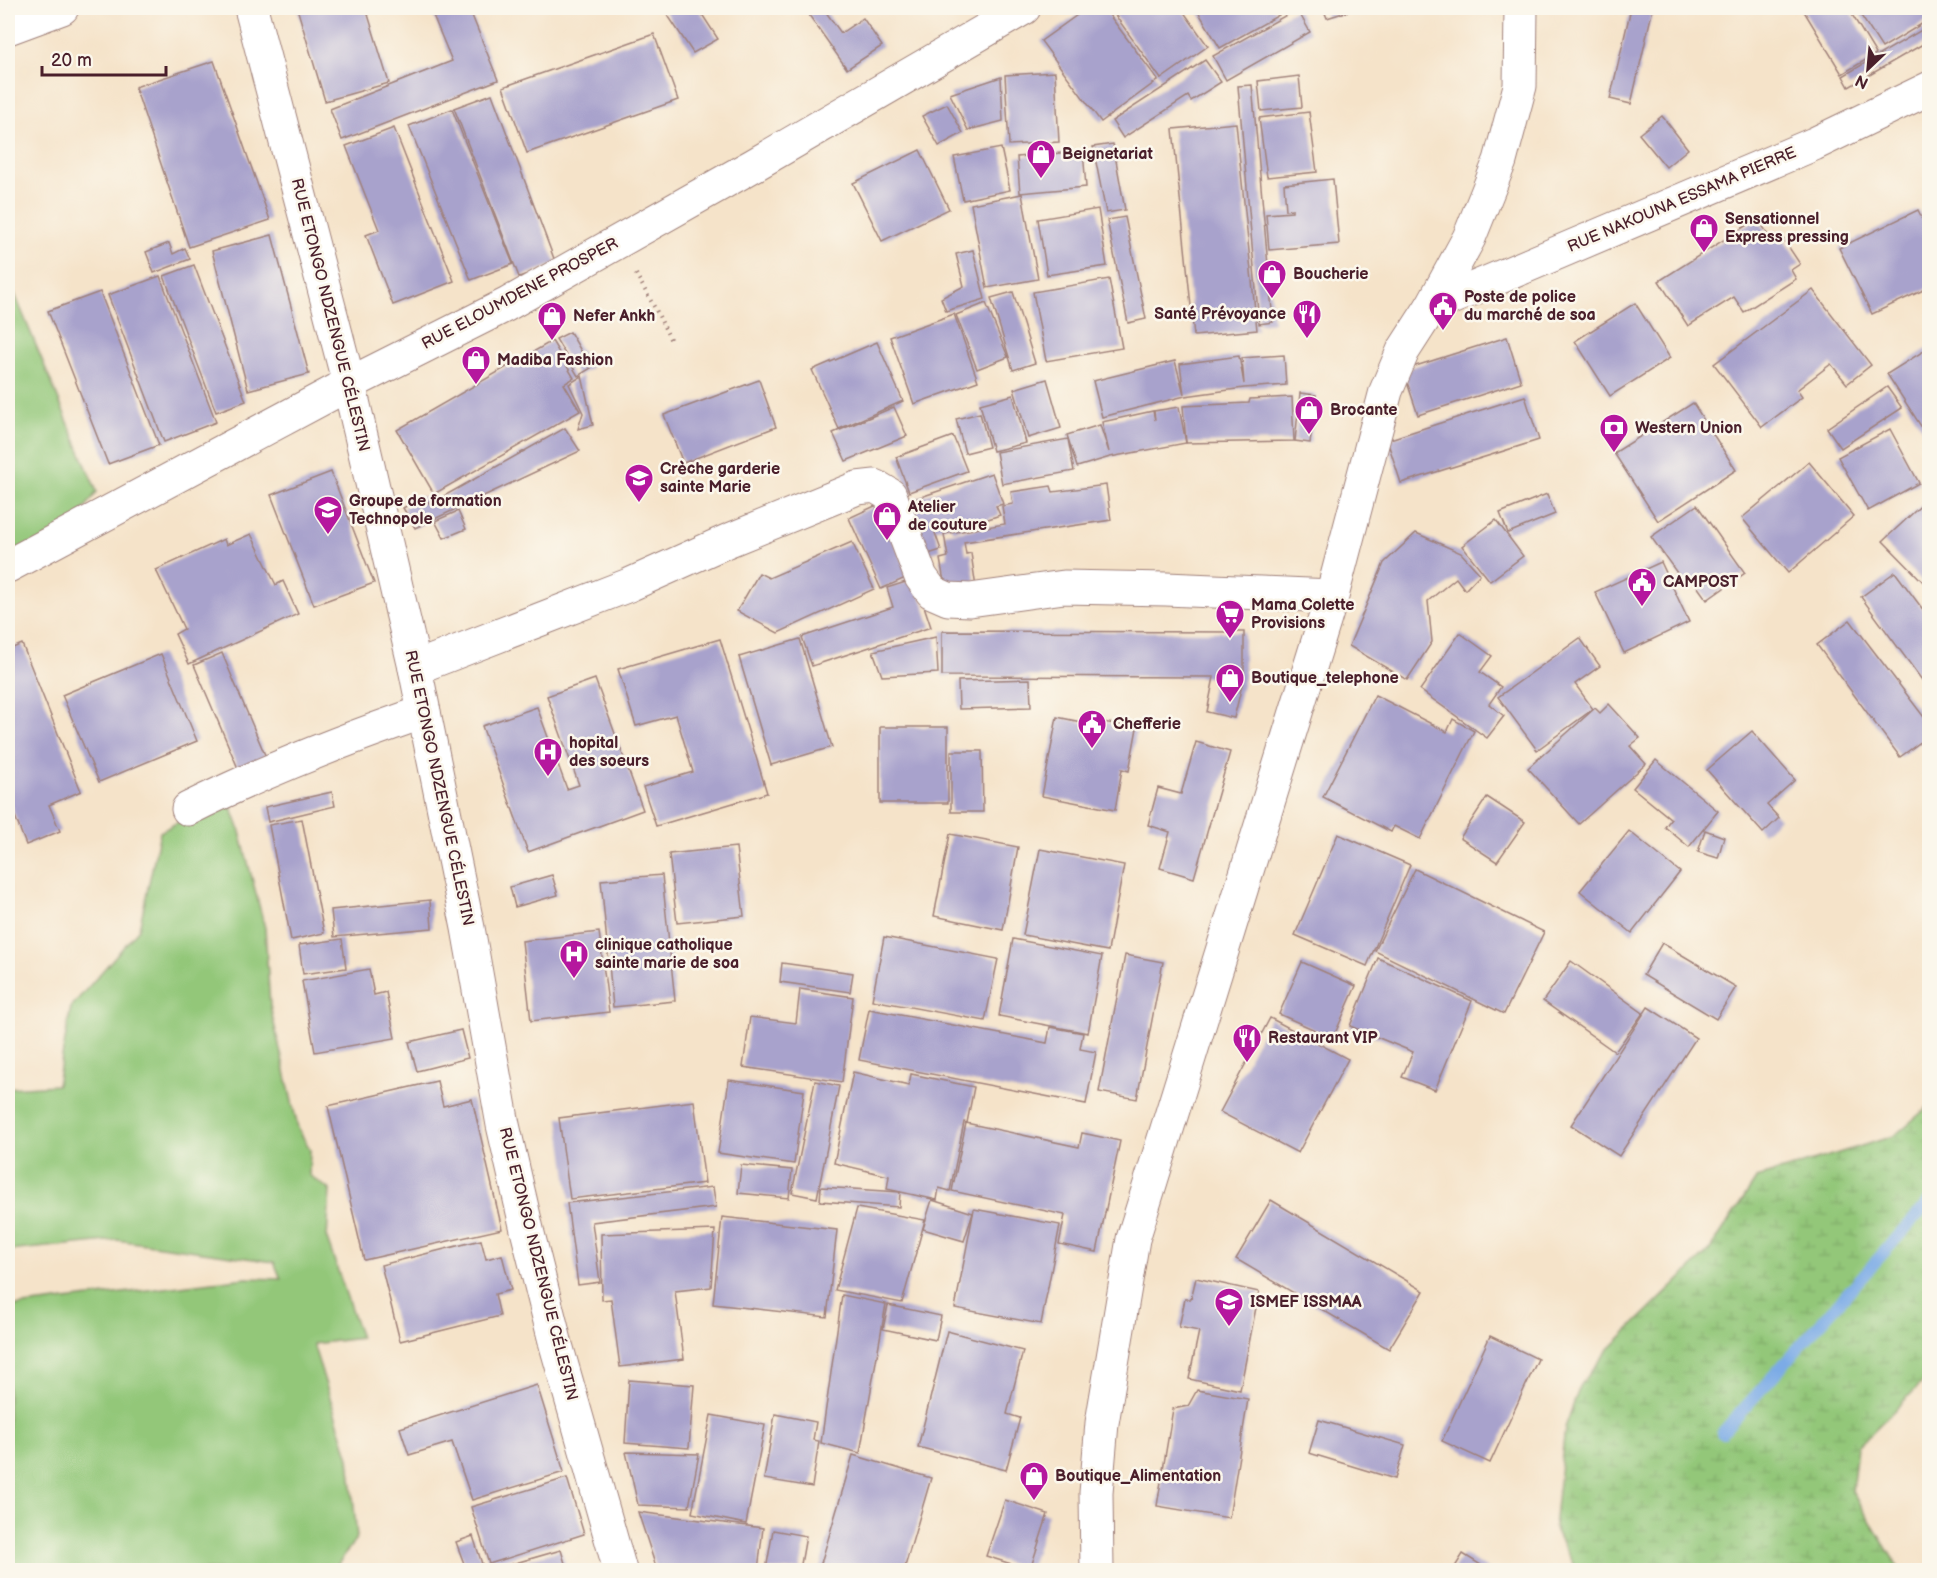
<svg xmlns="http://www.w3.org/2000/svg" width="1937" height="1578" font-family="'Balsamiq Sans',sans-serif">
  <defs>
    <pattern id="wetland-marsh" width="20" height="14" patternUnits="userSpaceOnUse" patternTransform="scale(1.5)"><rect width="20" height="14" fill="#93c779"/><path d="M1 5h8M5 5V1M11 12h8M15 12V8" fill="none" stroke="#80aa69"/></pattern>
  </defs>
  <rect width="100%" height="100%" fill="#fbf7ec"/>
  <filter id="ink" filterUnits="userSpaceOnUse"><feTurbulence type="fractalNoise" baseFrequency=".0167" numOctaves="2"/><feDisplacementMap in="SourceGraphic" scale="12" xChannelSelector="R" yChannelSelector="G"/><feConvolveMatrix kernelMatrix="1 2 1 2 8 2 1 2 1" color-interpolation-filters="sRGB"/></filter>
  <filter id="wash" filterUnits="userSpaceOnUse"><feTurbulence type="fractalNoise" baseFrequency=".008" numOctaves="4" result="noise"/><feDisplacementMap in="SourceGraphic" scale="24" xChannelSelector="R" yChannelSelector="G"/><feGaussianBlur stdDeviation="1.35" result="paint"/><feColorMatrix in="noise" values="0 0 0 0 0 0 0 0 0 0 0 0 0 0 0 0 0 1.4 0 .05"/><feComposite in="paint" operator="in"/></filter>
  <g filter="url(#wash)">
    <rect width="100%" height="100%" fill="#f5e3c9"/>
    <g fill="#93c779" stroke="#6e7352" stroke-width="1.5">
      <path d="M8 278 97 492 51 554 8 574Z"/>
      <path d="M227 795 239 828 265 928 270 1006 298 1128 310 1150 309 1175 330 1190 327 1239 361 1338 313 1344 349 1458 357 1537 334 1570H8V1307L246 1278 281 1279 274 1262 117 1240 8 1251V1088L57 1085 71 1007 139 929 160 832Z"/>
    </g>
    <path fill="url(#wetland-marsh)" stroke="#6e7352" stroke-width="1.5" d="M1929 1098V1376L1857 1447 1852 1492 1900 1570H1576L1554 1527 1565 1428 1580 1386 1608 1350 1709 1251 1757 1178 1894 1136 1929 1106Z"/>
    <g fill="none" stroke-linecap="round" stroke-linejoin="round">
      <path stroke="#7babe6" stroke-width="12" d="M1722 1433 1930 1201"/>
    </g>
    <g id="blocks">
      <g fill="#a8a2cc">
        <path d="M297 8H366L389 83 325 101Z"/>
        <path d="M430 8H469L498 80 342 140 330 109 452 61Z"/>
        <path d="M663 8H698L718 39 693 53Z"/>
        <path d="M804 8H823L841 33 863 18 882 46 847 69Z"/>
        <path d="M1087 8H1104L1158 80 1101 122 1041 41Z"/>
        <path d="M1110 8H1181L1208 46 1161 79Z"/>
        <path d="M1196 8H1274L1279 15 1220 48Z"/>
        <path d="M1323 8H1347L1349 11 1327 18Z"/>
        <path d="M1631 8H1653L1631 104 1610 99Z"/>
        <path d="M1802 8H1848L1876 54 1842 74Z"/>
        <path d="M1856 8H1930V19L1882 48Z"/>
        <path d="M1297 9 1310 32 1226 80 1213 56Z"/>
        <path d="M1930 25V40L1849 87 1843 76Z"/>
        <path d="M654 34 678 100 527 153 503 87Z"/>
        <path d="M1205 60 1221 82 1191 101 1188 96 1123 138 1112 121Z"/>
        <path d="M214 61 270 220 189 247 135 87Z"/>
        <path d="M1055 72 1059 142 1009 145 1005 75Z"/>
        <path d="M1299 76 1302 107 1261 111 1258 81Z"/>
        <path d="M1001 77 1003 121 968 130 950 94Z"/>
        <path d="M1252 85 1273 322 1259 324 1238 86Z"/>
        <path d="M492 94 556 264 519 277 454 108Z"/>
        <path d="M947 104 963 133 939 146 922 116Z"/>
        <path d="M452 109 513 264 471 280 409 126Z"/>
        <path d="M1309 112 1317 172 1267 177 1259 118Z"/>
        <path d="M1662 116 1688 149 1666 167 1639 134Z"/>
        <path d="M1236 123 1257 330 1194 336 1173 129Z"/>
        <path d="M394 128 454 281 393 305 366 235 379 230 346 146Z"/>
        <path d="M1113 144 1125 210 1106 213 1093 147Z"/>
        <path d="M1001 148 1010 190 963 200 954 157Z"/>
        <path d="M920 150 949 209 882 241 853 183Z"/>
        <path d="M1083 151 1086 187 1020 193 1017 157Z"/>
        <path d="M1333 179 1339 244 1269 250 1266 214 1292 212V209L1286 210 1284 184Z"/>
        <path d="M1022 194 1038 279 987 288 971 204Z"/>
        <path d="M1098 209 1107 266 1047 275 1038 219Z"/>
        <path d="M1918 210 1930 234V287L1872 314 1839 248Z"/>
        <path d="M1125 217 1146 319 1128 323 1107 220Z"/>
        <path d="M1758 218 1771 240 1780 234 1800 264 1791 270 1796 279 1744 312 1734 297 1688 326 1659 281Z"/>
        <path d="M272 235 309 374 248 390 212 251Z"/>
        <path d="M169 243 173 254 185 248 190 259 154 273 146 252Z"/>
        <path d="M973 250 985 299 946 311 941 298 964 286 956 254Z"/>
        <path d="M194 265 246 401 216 412 164 276Z"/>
        <path d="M160 276 216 422 164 442 108 295Z"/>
        <path d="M1109 279 1122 348 1046 361 1033 292Z"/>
        <path d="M1813 290 1871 365 1847 384 1831 364 1797 390 1802 397 1762 427 1714 364Z"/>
        <path d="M100 292 159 445 108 464 48 311Z"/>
        <path d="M1013 292 1035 363 1013 370 991 298Z"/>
        <path d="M986 303 1008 357 977 369 956 315Z"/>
        <path d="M1635 303 1670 358 1610 396 1575 341Z"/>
        <path d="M954 314 978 381 914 404 890 337Z"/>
        <path d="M570 332 591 368 578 376 556 339Z"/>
        <path d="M1507 337 1521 382 1418 415 1403 370Z"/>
        <path d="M552 341 574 378 564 384 580 411 434 494 397 430Z"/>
        <path d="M877 342 903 401 839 429 812 370Z"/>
        <path d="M1930 347V440L1887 374Z"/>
        <path d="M1284 355 1286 385 1244 388 1185 396 1102 417 1093 381 1175 361 1184 394 1180 364 1239 356 1244 384 1242 358Z"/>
        <path d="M582 376 593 425 578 429 583 413 569 384Z"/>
        <path d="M1047 379 1061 428 1028 438 1014 389Z"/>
        <path d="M759 380 776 427 683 463 664 415Z"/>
        <path d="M1887 387 1902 408 1841 448 1827 428Z"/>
        <path d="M1300 393 1316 395 1310 443 1295 441Z"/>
        <path d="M1013 395 1026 443 993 451 980 404Z"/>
        <path d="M1525 396 1539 440 1401 483 1387 440Z"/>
        <path d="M1292 397 1294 441 1186 443 1183 406 1249 403 1250 399Z"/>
        <path d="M1693 403 1736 470 1658 521 1614 453Z"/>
        <path d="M894 407 907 436 846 461 833 433Z"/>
        <path d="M1179 407 1186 443 1110 457 1077 467 1067 435 1100 425 1109 452 1102 422 1153 411 1155 420 1154 411Z"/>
        <path d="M980 413 989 447 965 453 956 419Z"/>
        <path d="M565 428 580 451 415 528 403 508 423 496 430 504Z"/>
        <path d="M1890 429 1919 483 1868 511 1838 457Z"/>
        <path d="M953 436 967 471 909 492 896 457Z"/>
        <path d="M1068 439 1074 471 1002 484 996 452Z"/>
        <path d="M1809 462 1854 516 1788 573 1742 518Z"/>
        <path d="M331 472 374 583 314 605 271 495Z"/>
        <path d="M992 473 1003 504 996 506 1000 515 953 531 950 525 934 530 941 550 922 556 903 503Z"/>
        <path d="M1106 485 1111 520 964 542 966 554 971 553 976 588 946 593 940 559 948 557 944 534 1005 524 1002 506 1013 504 1011 492 1051 486 1053 492Z"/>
        <path d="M1547 494 1555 514 1508 533 1500 513Z"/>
        <path d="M1930 497V589L1883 541Z"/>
        <path d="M877 505 910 576 881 589 849 518Z"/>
        <path d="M1697 505 1745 573 1707 600 1692 579 1685 584 1651 537Z"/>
        <path d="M458 511 466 529 444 538 435 521Z"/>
        <path d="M1496 520 1523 556 1490 581 1462 546Z"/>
        <path d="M1416 533 1461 553 1480 574 1465 590 1456 578 1428 601 1432 642 1407 680 1349 646 1384 563Z"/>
        <path d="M251 534 276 585 283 581 298 614 189 664 175 634 184 629 156 570 224 539 226 545Z"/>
        <path d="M852 542 874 589 778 633 737 611 759 573 769 578Z"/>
        <path d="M1661 562 1689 622 1624 653 1595 592Z"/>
        <path d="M1895 572 1930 619V691L1861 597Z"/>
        <path d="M915 579 931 627 812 666 802 637 893 607 887 588Z"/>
        <path d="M1850 620 1930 725V735L1900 757 1817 645Z"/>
        <path d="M942 631 1244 632V677L1234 718 1207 712 1214 677 942 676Z"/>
        <path d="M1460 633 1492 656 1480 672 1501 687 1489 704 1504 716 1487 738 1420 690Z"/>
        <path d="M936 637 938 673 882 676 873 651Z"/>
        <path d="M1580 638 1600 666 1575 684 1593 709 1537 750 1498 697Z"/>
        <path d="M720 639 767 793 656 826 643 787 693 772 676 715 636 726 618 669Z"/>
        <path d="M800 639 832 747 771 765 739 657Z"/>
        <path d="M22 644 81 791 49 805 60 831 26 845 8 798V650Z"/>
        <path d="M222 653 268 762 240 773 194 665Z"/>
        <path d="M161 654 197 741 99 782 62 695Z"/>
        <path d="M595 679 643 810 528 852 482 726 537 707 567 789 579 785 547 696Z"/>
        <path d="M1030 679 1031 707 959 709 958 681Z"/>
        <path d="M1375 695 1447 732 1453 719 1474 731 1420 839 1394 826 1391 832 1323 797Z"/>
        <path d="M1609 704 1640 738 1630 746 1646 764 1579 824 1528 768 1595 708 1600 713Z"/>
        <path d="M1057 717 1091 724 1092 720 1137 728 1129 771 1122 769 1115 810 1042 796Z"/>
        <rect x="880" y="727" width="68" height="76"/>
        <path d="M1752 731 1795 780 1767 805 1779 818 1763 833 1707 770Z"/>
        <path d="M1196 742 1230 752 1194 878 1160 868 1170 832 1148 825 1158 788 1181 794Z"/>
        <path d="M951 751H982L983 812H951Z"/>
        <path d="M1656 760 1718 811 1689 847 1665 827 1671 819 1633 788Z"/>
        <path d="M332 792 335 806 268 822 265 807Z"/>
        <path d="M1487 797 1525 822 1497 862 1460 838Z"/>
        <path d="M302 819 324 933 291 940 269 825Z"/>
        <path d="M1705 830 1724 837 1718 858 1698 852Z"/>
        <path d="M1629 831 1680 872 1632 933 1580 891Z"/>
        <path d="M950 834 1018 847 1003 930 934 916Z"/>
        <path d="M1338 834 1410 865 1367 966 1295 935Z"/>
        <path d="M736 847 744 916 677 923 669 854Z"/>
        <path d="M1040 849 1124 865 1108 951 1023 935Z"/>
        <path d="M1415 869 1544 932 1504 1014 1375 951Z"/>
        <path d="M552 875 558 895 515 907 510 887Z"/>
        <path d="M662 875 675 1001 613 1007 601 880Z"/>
        <path d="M430 900 432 928 334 937 331 910Z"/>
        <path d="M599 932 609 1012 531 1021 522 941Z"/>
        <path d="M884 937 998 959 985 1021 872 1000Z"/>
        <path d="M342 939 346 968 303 974 299 945Z"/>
        <path d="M1013 939 1102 956 1088 1033 999 1016Z"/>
        <path d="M1662 943 1736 987 1716 1019 1643 975Z"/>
        <path d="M1125 955 1163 962 1137 1099 1099 1092Z"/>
        <path d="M1378 958 1472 1001 1435 1090 1402 1077 1413 1052 1350 1026Z"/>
        <path d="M1571 961 1643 1013 1615 1052 1543 1001Z"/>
        <path d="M1302 962 1356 986 1333 1038 1279 1014Z"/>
        <path d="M782 963 853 973 850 992 780 982Z"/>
        <path d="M369 969 374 995 386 992 395 1038 315 1052 302 981Z"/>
        <path d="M800 989 853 997 842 1082 743 1067 750 1017 796 1023Z"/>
        <path d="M1648 1007 1696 1038 1619 1156 1571 1125Z"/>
        <path d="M869 1009 1047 1043 1050 1027 1083 1033 1080 1049 1096 1052 1086 1104 859 1060Z"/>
        <path d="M1270 1018 1348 1059 1298 1153 1220 1112Z"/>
        <path d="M461 1030 468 1058 417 1071 409 1042Z"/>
        <path d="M853 1072 909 1085 911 1074 974 1087 967 1123 964 1122 950 1191 939 1188 937 1200 887 1189 889 1176 834 1163Z"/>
        <path d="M729 1080 804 1091 794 1164 718 1153Z"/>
        <path d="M437 1081 443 1106 472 1099 502 1229 364 1260 328 1106Z"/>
        <path d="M815 1081 839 1086 817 1198 792 1193Z"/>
        <path d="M694 1101 705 1183 570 1199 559 1118Z"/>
        <path d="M966 1123 1079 1147 1082 1133 1120 1141 1097 1252 1059 1244 1065 1215 952 1191Z"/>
        <path d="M741 1165 792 1170 789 1198 738 1193Z"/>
        <path d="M713 1187 716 1207 592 1222 600 1282 578 1285 567 1203Z"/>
        <path d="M821 1187 900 1192 899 1207 820 1201Z"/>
        <path d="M932 1200 973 1213 964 1241 923 1229Z"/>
        <path d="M1271 1200 1424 1291 1389 1349 1236 1259Z"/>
        <path d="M857 1208 925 1220 902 1303 835 1290Z"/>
        <path d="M974 1209 1060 1225 1041 1324 955 1308Z"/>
        <path d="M722 1217 837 1230 827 1317 713 1304Z"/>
        <path d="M715 1230 711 1287 675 1291 684 1359 620 1367 611 1299 602 1300 601 1234Z"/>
        <path d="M481 1240 486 1259 502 1255 511 1290 495 1294 500 1316 400 1341 381 1265Z"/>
        <path d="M1196 1278 1259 1292 1240 1390 1189 1379 1199 1331 1179 1327 1185 1299H1191Z"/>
        <path d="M842 1295 886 1304 860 1453 821 1443Z"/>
        <path d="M888 1305 941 1316 936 1340 883 1329Z"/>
        <path d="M947 1331 1023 1351 1007 1414 1020 1418 1006 1470 918 1447Z"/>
        <path d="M1490 1336 1538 1359 1490 1463 1442 1441Z"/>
        <path d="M629 1380 694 1385 689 1448 625 1443Z"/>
        <path d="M537 1385 564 1472 472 1500 452 1442 409 1455 400 1428Z"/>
        <path d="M1197 1390 1248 1399 1229 1518 1157 1506 1173 1409 1188 1406Z"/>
        <path d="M775 1414 816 1422 813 1440 819 1441 812 1487 764 1479Z"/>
        <path d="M711 1415 765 1425 746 1524 692 1513Z"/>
        <path d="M1319 1420 1405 1445 1395 1479 1309 1453Z"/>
        <path d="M626 1452 699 1454 689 1507 638 1505Z"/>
        <path d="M853 1455 931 1478 904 1570H819Z"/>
        <path d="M567 1478 584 1534 489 1564 471 1507Z"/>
        <path d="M1005 1500 1048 1514 1030 1570 986 1556Z"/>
        <path d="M638 1512 763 1528 758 1570H657Z"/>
        <path d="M773 1530 806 1536 800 1570H766Z"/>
        <path d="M473 1536 482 1564 466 1569 456 1542Z"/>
        <path d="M561 1550 567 1570H491Z"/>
        <path d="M1463 1554 1489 1570H1453Z"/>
      </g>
    </g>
  </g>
  <g filter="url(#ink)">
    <use href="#blocks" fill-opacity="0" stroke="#a0817a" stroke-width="1.5"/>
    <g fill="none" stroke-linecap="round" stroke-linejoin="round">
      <g stroke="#a0817a" stroke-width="35">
        <g id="minor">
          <path d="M251 8 349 384 415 668 468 928 503 1125 528 1234 556 1345 620 1570"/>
          <path d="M8 28 62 8"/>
          <path d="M1432 306 1814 144 1930 88"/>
          <path d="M8 566 349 384 506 305 754 165 1024 8"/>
          <path d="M415 668 629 585 727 541 857 488 875 486 890 495 921 577 932 592 948 599 970 600 1064 587 1166 589 1332 596"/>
          <path d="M188 809C264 771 343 740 424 712"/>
          <path d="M1097 1570 1096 1493 1102 1423 1133 1239 1332 596 1386 391 1403 351 1432 306 1469 238 1500 161 1520 86 1521 8"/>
        </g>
      </g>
      <path stroke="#a0817a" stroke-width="4" stroke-dasharray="1.5 4.5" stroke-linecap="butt" d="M636 274 656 310 671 341"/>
      <use href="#minor" stroke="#fff" stroke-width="33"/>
    </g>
  </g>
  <defs>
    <g id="shop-pin" transform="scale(1.5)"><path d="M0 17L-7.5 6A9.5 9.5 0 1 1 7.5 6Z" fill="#b5179e" stroke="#fbf7ec"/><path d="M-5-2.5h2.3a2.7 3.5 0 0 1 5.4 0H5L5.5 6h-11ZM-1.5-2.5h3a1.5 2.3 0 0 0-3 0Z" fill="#fff"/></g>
    <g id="civic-pin" transform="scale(1.5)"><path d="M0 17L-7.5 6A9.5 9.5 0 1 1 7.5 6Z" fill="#b5179e" stroke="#fbf7ec"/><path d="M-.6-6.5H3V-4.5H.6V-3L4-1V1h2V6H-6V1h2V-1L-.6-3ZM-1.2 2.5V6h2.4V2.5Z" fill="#fff"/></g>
    <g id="restaurant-pin" transform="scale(1.5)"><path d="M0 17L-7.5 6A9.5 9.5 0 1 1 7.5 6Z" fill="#b5179e" stroke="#fbf7ec"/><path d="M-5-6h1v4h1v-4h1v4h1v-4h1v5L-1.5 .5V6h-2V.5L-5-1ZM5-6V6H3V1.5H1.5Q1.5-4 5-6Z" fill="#fff"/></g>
    <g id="bank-pin" transform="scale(1.5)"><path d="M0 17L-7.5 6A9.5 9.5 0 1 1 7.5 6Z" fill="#b5179e" stroke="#fbf7ec"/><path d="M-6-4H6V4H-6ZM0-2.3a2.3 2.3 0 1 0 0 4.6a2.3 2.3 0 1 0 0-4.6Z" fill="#fff"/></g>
    <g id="school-pin" transform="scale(1.5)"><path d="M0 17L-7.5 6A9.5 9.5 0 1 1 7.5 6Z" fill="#b5179e" stroke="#fbf7ec"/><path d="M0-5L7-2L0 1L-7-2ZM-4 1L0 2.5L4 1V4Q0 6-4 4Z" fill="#fff"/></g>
    <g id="supermarket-pin" transform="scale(1.5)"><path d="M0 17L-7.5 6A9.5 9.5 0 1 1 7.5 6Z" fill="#b5179e" stroke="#fbf7ec"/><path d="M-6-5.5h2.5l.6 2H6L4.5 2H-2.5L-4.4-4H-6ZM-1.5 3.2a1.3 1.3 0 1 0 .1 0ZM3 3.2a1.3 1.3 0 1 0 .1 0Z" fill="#fff"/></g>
    <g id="hospital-pin" transform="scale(1.5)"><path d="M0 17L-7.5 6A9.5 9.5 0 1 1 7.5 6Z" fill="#b5179e" stroke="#fbf7ec"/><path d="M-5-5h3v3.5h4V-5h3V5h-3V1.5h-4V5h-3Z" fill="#fff"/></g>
  </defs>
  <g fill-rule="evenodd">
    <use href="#shop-pin" x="1041" y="154"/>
    <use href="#shop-pin" x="1704" y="228"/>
    <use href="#shop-pin" x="1272" y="274"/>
    <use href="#civic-pin" x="1443" y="306"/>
    <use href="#restaurant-pin" x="1307" y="314"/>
    <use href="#shop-pin" x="552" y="316"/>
    <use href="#shop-pin" x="476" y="360"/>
    <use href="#shop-pin" x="1309" y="410"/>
    <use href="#bank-pin" x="1614" y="428"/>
    <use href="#school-pin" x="639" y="478"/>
    <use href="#school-pin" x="328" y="510"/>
    <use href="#shop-pin" x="887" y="516"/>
    <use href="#civic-pin" x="1642" y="582"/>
    <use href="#supermarket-pin" x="1230" y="614"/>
    <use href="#shop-pin" x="1230" y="678"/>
    <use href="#civic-pin" x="1092" y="724"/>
    <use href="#hospital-pin" x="548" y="752"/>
    <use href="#hospital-pin" x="574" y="954"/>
    <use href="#restaurant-pin" x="1247" y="1038"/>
    <use href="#school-pin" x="1229" y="1302"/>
    <use href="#shop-pin" x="1034" y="1476"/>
  </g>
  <g text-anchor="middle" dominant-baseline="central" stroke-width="5" stroke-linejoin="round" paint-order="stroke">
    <g font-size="16" font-weight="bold" fill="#4a1f2b" stroke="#fbf7ec" text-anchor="start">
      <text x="1062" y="154">Beignetariat</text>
      <text x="1725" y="219">Sensationnel<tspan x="1725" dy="18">Express pressing</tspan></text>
      <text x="1293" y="274">Boucherie</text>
      <text x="1464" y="297">Poste de police<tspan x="1464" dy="18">du marché de soa</tspan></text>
      <text x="1286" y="314" text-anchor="end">Santé Prévoyance</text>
      <text x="573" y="316">Nefer Ankh</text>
      <text x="497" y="360">Madiba Fashion</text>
      <text x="1330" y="410">Brocante</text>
      <text x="1635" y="428">Western Union</text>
      <text x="660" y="469">Crèche garderie<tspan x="660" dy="18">sainte Marie</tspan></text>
      <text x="349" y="501">Groupe de formation<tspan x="349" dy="18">Technopole</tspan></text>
      <text x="908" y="507">Atelier<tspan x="908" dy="18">de couture</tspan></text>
      <text x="1663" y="582">CAMPOST</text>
      <text x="1251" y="605">Mama Colette<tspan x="1251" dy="18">Provisions</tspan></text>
      <text x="1251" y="678">Boutique_telephone</text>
      <text x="1113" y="724">Chefferie</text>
      <text x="569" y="743">hopital<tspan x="569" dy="18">des soeurs</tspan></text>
      <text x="595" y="945">clinique catholique<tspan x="595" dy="18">sainte marie de soa</tspan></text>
      <text x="1268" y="1038">Restaurant VIP</text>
      <text x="1250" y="1302">ISMEF ISSMAA</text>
      <text x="1055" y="1476">Boutique_Alimentation</text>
    </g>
    <g font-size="16" fill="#4a1f2b" stroke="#fbf7ec">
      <text transform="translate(1682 200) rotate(-23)">RUE NAKOUNA ESSAMA PIERRE</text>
      <text transform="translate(520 294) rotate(-28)">RUE ELOUMDENE PROSPER</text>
      <text transform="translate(330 315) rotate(76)">RUE ETONGO NDZENGUE CÉLESTIN</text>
      <text transform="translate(439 788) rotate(78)">RUE ETONGO NDZENGUE CÉLESTIN</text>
      <text transform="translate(538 1264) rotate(76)">RUE ETONGO NDZENGUE CÉLESTIN</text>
    </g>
  </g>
  <rect width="1937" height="1578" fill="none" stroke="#fbf7ec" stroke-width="30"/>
  <g transform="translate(1868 69) rotate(206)" stroke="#fbf7ec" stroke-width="4.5" paint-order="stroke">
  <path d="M0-4.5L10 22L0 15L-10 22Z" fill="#4a1f2b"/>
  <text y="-9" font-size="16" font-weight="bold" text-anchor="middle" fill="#4a1f2b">N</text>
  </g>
  <path d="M42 66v9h124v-9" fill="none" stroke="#4a1f2b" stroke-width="3"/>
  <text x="51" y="66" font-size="18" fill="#4a1f2b" stroke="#fbf7ec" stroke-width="4.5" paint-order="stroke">20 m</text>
</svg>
